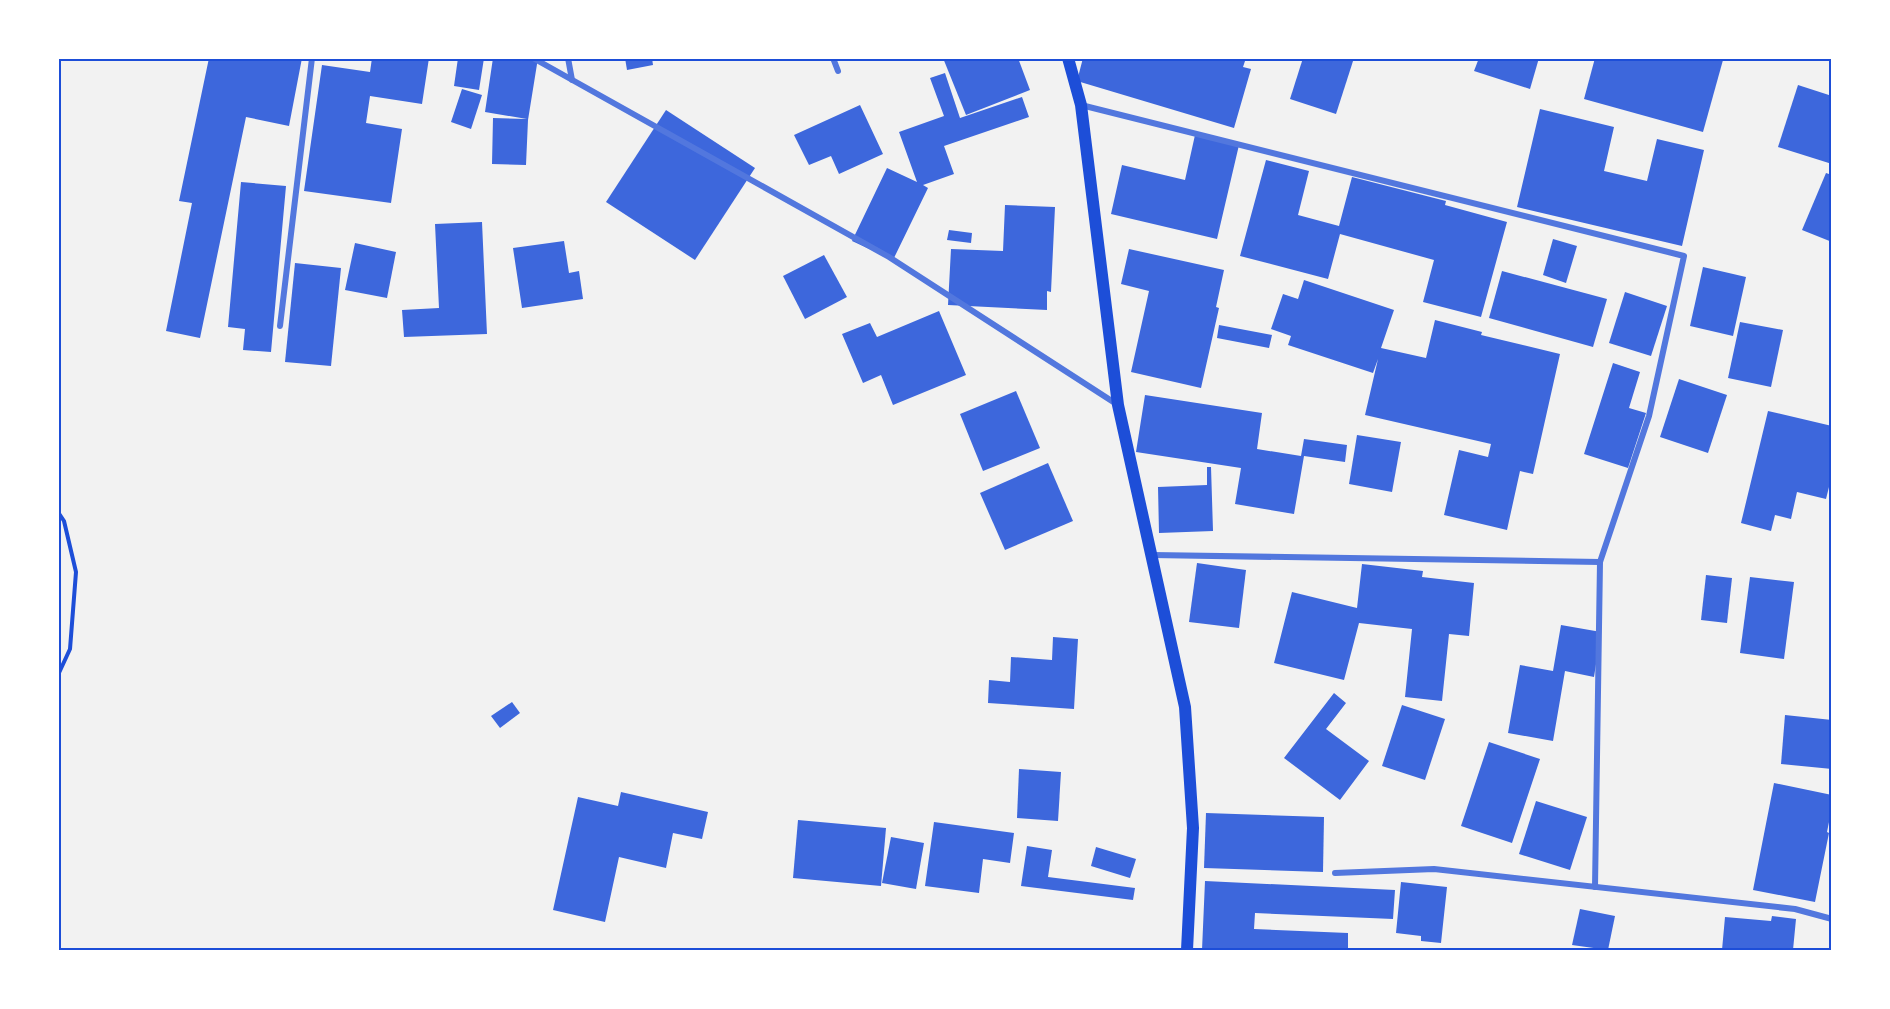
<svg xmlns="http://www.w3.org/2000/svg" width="1890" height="1009" font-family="Rubik,sans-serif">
  <rect width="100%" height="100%" fill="#f2f2f2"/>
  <g fill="#3d67dc">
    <path d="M209 58H302L289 126 246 117 200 338 166 331 192 203 179 201Z"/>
    <path d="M372 58H429L422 104 370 96 366 123 402 129 391 203 304 191 322 65 370 72Z"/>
    <path d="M458 58H484L479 90 454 86Z"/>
    <path d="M493 58H538L528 120 526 165 492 164 493 118 527 119 485 112Z"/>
    <path d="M625 58H652L653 65 627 70Z"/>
    <path d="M943 58H1018L1030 90 966 115Z"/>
    <path d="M1083 58H1246L1243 67 1251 69 1234 128 1077 81Z"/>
    <path d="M1303 58H1354L1336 114 1290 99Z"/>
    <path d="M1479 58H1539L1530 89 1474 71Z"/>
    <path d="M1595 58H1717L1723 60 1703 132 1584 99Z"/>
    <path d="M945 73 960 118 1022 97 1029 117 944 146 954 174 923 185 928 188 893 260 852 241 887 168 917 182 899 132 944 116 930 78Z"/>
    <path d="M1798 85 1832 96V164L1778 147Z"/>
    <path d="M462 89 482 95 471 129 451 122Z"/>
    <path d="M860 105 883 154 839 174 831 156 809 165 794 135Z"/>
    <path d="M1540 109 1614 127 1604 171 1647 181 1657 139 1704 150 1682 246 1517 207Z"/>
    <path d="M666 110 755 168 695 260 606 202Z"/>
    <path d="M1195 135 1239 145 1217 239 1111 214 1122 165 1185 180Z"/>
    <path d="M1266 160 1309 171 1298 215 1339 226 1352 177 1446 201 1445 205 1507 222 1481 317 1423 302 1434 260 1340 234 1328 279 1240 256Z"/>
    <path d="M1826 173 1832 175V242L1802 230Z"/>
    <path d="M241 182 286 186 271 352 243 350 245 329 228 327Z"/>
    <path d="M1005 205 1055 207 1051 292 1047 291V310L948 305 951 249 1003 251Z"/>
    <path d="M482 222 487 334 404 337 402 310 439 308 435 224Z"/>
    <path d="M949 230 972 233 971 243 947 240Z"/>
    <path d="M1553 239 1577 246 1566 283 1543 275Z"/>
    <path d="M564 241 569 273 579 271 583 299 522 308 513 248Z"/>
    <path d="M355 243 396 252 387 298 345 290Z"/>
    <path d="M1129 249 1224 270 1216 307 1219 308 1201 388 1131 372 1149 291 1121 284Z"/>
    <path d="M824 255 847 297 805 319 783 276Z"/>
    <path d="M295 263 341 268 331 366 285 362Z"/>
    <path d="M1703 267 1746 277 1733 336 1690 326Z"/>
    <path d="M1502 271 1607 299 1593 347 1489 318Z"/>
    <path d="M1304 280 1394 310 1381 348 1426 358 1435 320 1482 332 1481 335 1560 354 1533 474 1520 471 1507 530 1444 515 1459 450 1488 457 1491 444 1365 415 1378 359 1373 373 1288 345 1291 336 1271 329 1283 294 1298 299Z"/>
    <path d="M1625 292 1667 306 1651 356 1609 343Z"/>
    <path d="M939 311 966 375 893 405 881 375 863 383 842 334 870 323 877 337Z"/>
    <path d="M1740 322 1783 330 1771 387 1728 378Z"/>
    <path d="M1219 325 1272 335 1269 348 1217 338Z"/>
    <path d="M1613 363 1640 372 1629 408 1646 413 1628 468 1584 454Z"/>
    <path d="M1679 379 1727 395 1708 453 1660 437Z"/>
    <path d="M1016 391 1040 448 983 471 960 414Z"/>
    <path d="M1145 395 1262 413 1257 449 1301 456 1304 439 1347 445 1345 462 1304 456 1294 514 1235 504 1241 468 1136 452Z"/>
    <path d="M1768 411 1832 426V475L1826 499 1797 492 1791 519 1775 515 1771 531 1741 523Z"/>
    <path d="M1357 435 1401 442 1392 492 1349 484Z"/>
    <path d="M1048 463 1073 521 1005 550 980 493Z"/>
    <path d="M1207 467H1211L1213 531 1159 533 1158 487 1207 485Z"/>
    <path d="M1197 563 1246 570 1239 628 1189 622Z"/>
    <path d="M1362 564 1423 571 1422 577 1474 583 1469 636 1449 634 1442 701 1405 697 1412 629 1359 623 1344 680 1274 663 1292 592 1357 608Z"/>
    <path d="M1706 575 1732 578 1727 623 1701 620Z"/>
    <path d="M1750 577 1794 582 1784 659 1740 653Z"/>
    <path d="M1561 625 1601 632 1594 677 1565 671 1553 741 1508 733 1520 665 1553 671Z"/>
    <path d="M1053 637 1078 639 1074 709 988 703 989 680 1010 682 1011 657 1052 660Z"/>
    <path d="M1334 693 1346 703 1326 729 1369 761 1340 800 1284 758Z"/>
    <path d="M512 702 520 713 500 728 491 716Z"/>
    <path d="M1402 705 1445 719 1425 780 1382 766Z"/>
    <path d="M1785 715 1832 720V769L1781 764Z"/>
    <path d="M1489 742 1540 759 1512 843 1461 826Z"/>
    <path d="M1019 769 1061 772 1058 821 1017 818Z"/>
    <path d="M1774 783 1832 795V807L1827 832 1829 833 1815 902 1753 890Z"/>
    <path d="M621 792 708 812 702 839 673 833 666 868 619 857 605 922 553 910 578 797 618 806Z"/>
    <path d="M1536 801 1587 817 1570 870 1519 854Z"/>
    <path d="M1206 813 1324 817 1323 872 1204 868Z"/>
    <path d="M798 820 886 828 881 886 793 878Z"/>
    <path d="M934 822 1014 833 1010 863 983 859 979 893 925 886Z"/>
    <path d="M891 837 924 843 916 889 882 883Z"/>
    <path d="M1027 846 1052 850 1048 877 1135 888 1133 900 1021 886Z"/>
    <path d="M1096 847 1136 859 1130 878 1091 866Z"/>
    <path d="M1205 881 1395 890 1393 919 1255 913 1254 929 1348 933V950H1202Z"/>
    <path d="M1401 882 1447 887 1441 943 1421 941V936L1396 933Z"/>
    <path d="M1580 909 1615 916 1608 950 1572 945Z"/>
    <path d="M1772 916 1796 919 1793 950H1722L1725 917 1771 921Z"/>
  </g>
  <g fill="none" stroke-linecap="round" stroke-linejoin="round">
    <path stroke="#1d4ed8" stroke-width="4" d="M58 512 64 521 76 572 70 649 58 675"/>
    <g stroke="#5277de" stroke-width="6">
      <path d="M533 58 889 257 1118 405"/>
      <path d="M568 58 572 80"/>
      <path d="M833 58 838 71"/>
      <path d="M1081 105 1684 256 1649 416 1600 562 1595 887"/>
      <path d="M280 326 312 58"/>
      <path d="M1152 555 1600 562"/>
      <path d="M1335 873 1434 869 1795 909 1832 919"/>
    </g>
    <path stroke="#1d4ed8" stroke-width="12" d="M1068 58 1081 105 1118 405 1185 707 1193 828 1187 950"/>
  </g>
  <rect width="1890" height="1009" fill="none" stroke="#ffffff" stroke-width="120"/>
  <rect x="60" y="60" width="1770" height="889" fill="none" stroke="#1d4ed8" stroke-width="2"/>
</svg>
